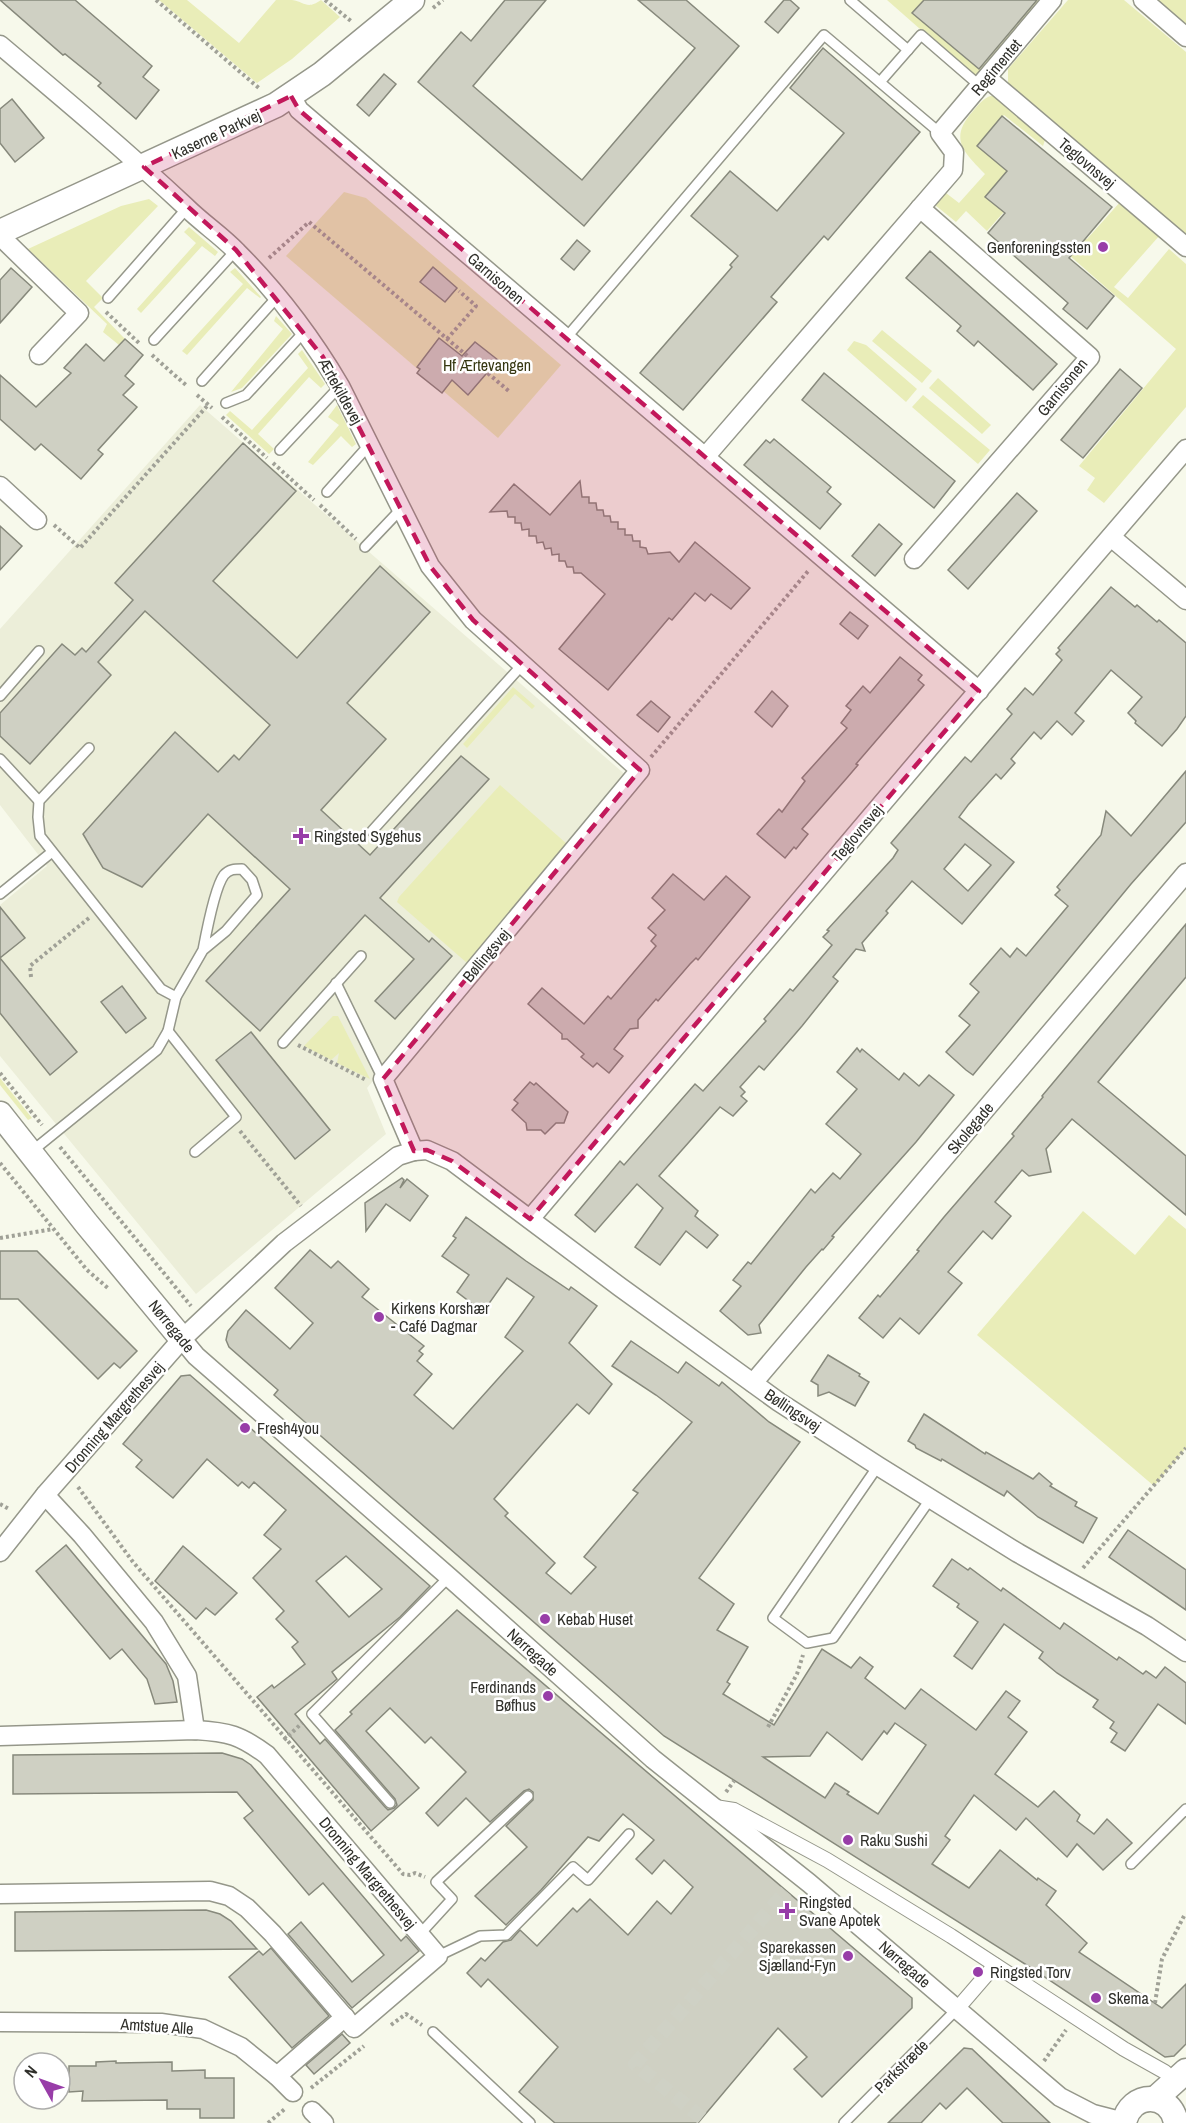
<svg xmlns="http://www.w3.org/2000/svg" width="1186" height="2123" font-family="'Archivo Narrow',sans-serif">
  <rect width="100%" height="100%" fill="#f7f9eb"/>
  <path fill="#eceed9" d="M200 405 628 777 367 1088 386 1134 196 1294 0 1056V905L47 866 0 805V629Z"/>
  <g fill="#e9edb8">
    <path d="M159 0H187L239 43 276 0C281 0 287 0 292 0 305 2 307 10 321 0L340 17 292 59 257 83Z"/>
    <path d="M887 0H1046L978 80Z"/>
    <path d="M1068 0H1124L1186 52V237L1008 84V69Z"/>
    <path d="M1157 0H1186V25Z"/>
    <path d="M995 95 1046 137 1043 146 1004 115 978 146 1085 239H1087L1121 201 1160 235 1114 287 1128 298 1169 249 1186 264V407L1104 503 1087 490 1095 478 1079 466 1176 349 1011 204 987 231 966 211 956 222 935 205 946 193 959 203 985 174C964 152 948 139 973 111 980 103 985 96 995 95Z"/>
    <path d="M344 192 366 198 561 365 498 438 286 256Z"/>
    <path d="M149 199 158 206 86 281 103 298 94 307 125 339 119 345 103 332 107 324 28 249 121 206Z"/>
    <path d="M189 227 218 252 215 256 202 246 141 313 137 309 196 243 184 232Z"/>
    <path d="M235 268 261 297 260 298 247 288 187 355 182 351 243 284 230 272Z"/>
    <path d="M276 316 292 334 242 388 231 392 283 329 274 321Z"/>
    <path d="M882 330 932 371 922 383 872 341Z"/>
    <path d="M854 341 866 345 917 389 906 402 847 350Z"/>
    <path d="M302 350 325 384 321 388 309 377 258 434 274 449 269 454 226 415 230 411 252 430 308 368 298 354Z"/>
    <path d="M938 378 991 425 982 434 929 388Z"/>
    <path d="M923 395 990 450 978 464 912 407Z"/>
    <path d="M337 405 356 444 352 447 341 436 313 465 308 462 339 425 328 417Z"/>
    <path d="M513 687 535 706 532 709 515 694 467 748 463 744Z"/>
    <path d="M500 785 567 844 467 963 397 902 399 897Z"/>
    <path d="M333 1016H338L370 1079 337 1063 339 1053 331 1060 304 1046Z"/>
    <path d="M0 1078 32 1118 28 1120 0 1085Z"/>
    <path d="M1083 1211 1135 1255 1169 1215 1186 1229V1448L1154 1486 977 1335Z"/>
  </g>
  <g fill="#cfd0c3" stroke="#87897c" stroke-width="1.5" fill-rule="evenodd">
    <path d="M0 0H75L152 66 143 77 159 90 136 119 98 86 101 83 65 54 63 55Z"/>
    <path d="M505 0H546L473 86 582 180 695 48 638 0H686L739 46 584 226 418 82 461 32 471 41Z"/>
    <path d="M784 0H790L799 8 778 33 765 22Z"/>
    <path d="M924 0H1037L979 69 912 13Z"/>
    <path d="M823 48 920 132 828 240 824 236 771 297 777 302 683 410 640 373 732 267 730 265 738 256 691 216 730 171 777 211 844 133 790 88Z"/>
    <path d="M384 74 396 84 369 116 357 105Z"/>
    <path d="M12 99 44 138 15 162 0 143V109Z"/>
    <path d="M1002 116 1112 207 1069 258 1114 296 1087 329 1063 309 1068 303 988 233 1005 213 985 197 1007 171 977 146Z"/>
    <path d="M577 240 590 251 574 270 561 259Z"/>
    <path d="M930 251 1057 364 1033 390 978 341 974 346 957 331 961 326 906 278Z"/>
    <path d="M433 267 457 288 445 302 420 282Z"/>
    <path d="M11 268 32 287 0 323V280Z"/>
    <path d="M439 338 462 356 475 342 498 360 468 395 452 380 442 393 417 373 420 369 417 367Z"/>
    <path d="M125 339 143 355 125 376 134 384 123 395 137 407 98 450 103 454 81 479 41 444 35 450 0 419V375L36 407 71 373 64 368 86 344 104 361Z"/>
    <path d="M1120 369 1142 388 1083 458 1061 440Z"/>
    <path d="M824 373 955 481 934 508 802 400Z"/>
    <path d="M774 439 831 487 827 492 841 504 820 529 744 465 766 440 770 443Z"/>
    <path d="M243 443 296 491 213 581 297 658 380 566 430 612 347 703 386 739 321 810 370 855 461 756 489 779 380 898 429 942 432 938 452 956 395 1019 375 1001 414 959 365 915 260 1031 206 981 290 889 208 814 142 887 103 868 83 834 175 732 218 772 234 755 239 760 270 725 145 611 98 662 111 675 30 764 0 736V713L62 644 75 655 82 648 86 652 133 600 115 583Z"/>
    <path d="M580 481 582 497H589V503H596L597 510H603L604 516H610L611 522H618V529H625V535H632L633 541H640V547L646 548 648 554 670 552 679 562 695 542 750 588 731 609 711 594 705 601 695 593 672 620 669 618 608 690 559 649 605 594 581 573H574L573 567H567L565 561H559V554L552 555 551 548 545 549 543 542 537 543 536 536H529V529L522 530 521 523H515V517H508L507 511 490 512 514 484 550 515Z"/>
    <path d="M1017 493 1037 511 968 589 948 570Z"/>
    <path d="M879 524 902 544 875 576 852 556Z"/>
    <path d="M0 526 22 546 0 570Z"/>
    <path d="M1111 587 1135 607 1137 605 1157 622 1159 620 1186 643V716L1177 729 1162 746 1135 723 1136 721 1128 713 1142 697 1111 670 1075 713 1084 721 1072 735 1057 721 1041 739 1034 732 1011 759 1015 763 1001 779 996 774 968 805 959 817 1014 862 962 924 912 881 886 911 888 913 862 943 865 951 856 949 833 977 838 981 802 1026 764 1070 759 1066 740 1087 745 1092 741 1096 747 1101 733 1116 720 1107 659 1176 698 1211 695 1216 718 1235 707 1248 686 1231 660 1265 635 1247 663 1208 637 1184 595 1232 575 1215 620 1161 624 1165 695 1084 703 1091 766 1021 764 1019 790 989 793 991 832 945 823 937 829 931 827 930 893 858 898 850 891 843 965 757 971 762 1012 714 1007 709 1025 688 1033 695 1062 660 1056 654 1060 650 1058 648ZM965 844 991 865 968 891 944 869Z"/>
    <path d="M850 612 868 626 858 639 840 624Z"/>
    <path d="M900 657 922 675 918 680 924 685 856 764 858 765 846 779 802 829 808 834 796 849 794 847 785 858 757 834 779 809 782 812 805 781 802 778 847 728 841 723 851 710 846 706 863 686 870 693Z"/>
    <path d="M772 691 788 706 772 727 755 712Z"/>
    <path d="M651 701 670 717 658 732 637 715Z"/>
    <path d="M1186 771V822L1131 884 973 1075 966 1070 946 1052 970 1025 959 1016 979 992 970 984 1001 948 1010 957 1017 948 1026 956 1068 906 1055 895 1060 890 1057 887 1101 835 1106 811 1131 836Z"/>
    <path d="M673 874 704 900 726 876 750 897 698 960 696 958 690 964 658 1001 656 999 638 1020V1028L630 1029 614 1049 623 1056 609 1073 597 1063 593 1067 581 1057 584 1054 567 1039H562V1034L528 1004 542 988 584 1024 608 996 611 999 656 946 651 941 656 935 648 928 665 910 652 898Z"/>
    <path d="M0 907 25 938 0 958 77 1052 50 1075 0 1013Z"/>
    <path d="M1186 924V977L1098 1082 1186 1156V1215L1072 1119 1046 1149 1051 1172 1029 1176 1022 1170 995 1202 1011 1216 992 1239 983 1231 948 1272 962 1283 919 1334 900 1318 883 1338 859 1318 878 1295 880 1297 919 1251 917 1250 944 1217 1014 1136 1012 1134 1043 1097 1042 1096Z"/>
    <path d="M122 986 146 1018 126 1033 101 1002Z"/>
    <path d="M251 1032 330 1130 295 1159 216 1060Z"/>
    <path d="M857 1048 860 1052 862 1049 899 1080 904 1073 919 1086 929 1075 954 1095 916 1142 832 1236 834 1237 823 1250 822 1249 806 1267 759 1325 761 1333 748 1335 720 1311 741 1286 733 1280 748 1262 751 1264 811 1189 815 1193 833 1173 840 1179 861 1154 826 1124 857 1089 837 1072Z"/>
    <path d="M530 1082 534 1085 536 1083 568 1112 564 1123H556L545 1134 541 1130H527L526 1123 512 1110 518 1103 514 1100Z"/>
    <path d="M402 1178 404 1180 400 1188 407 1179 428 1196 410 1221 386 1204 366 1231 365 1203Z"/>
    <path d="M466 1217 526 1261 569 1290 571 1287 597 1306 569 1343 612 1384 589 1414 577 1404 494 1499 508 1513 505 1516 555 1563 546 1573 571 1594 596 1567 584 1557 638 1493 633 1490 692 1422 656 1395 612 1366 631 1341 678 1373 686 1362 719 1386 722 1382 769 1422 800 1442 699 1578 734 1604 717 1630 748 1647 727 1682 730 1684 723 1694 774 1725 822 1649 851 1668 860 1657 873 1667 865 1678 905 1709 921 1689 976 1730 1006 1691 1020 1701 1008 1717 1027 1732 995 1774 1038 1807 1054 1791 1080 1815 1077 1821 1094 1834 1107 1819 1132 1843 1103 1870 1077 1844 1067 1857 1026 1818 1016 1830 974 1795 945 1836 950 1840 932 1864 969 1888 1000 1850 1037 1880 1038 1878 1056 1891 1046 1905 1087 1943 1079 1952 1162 2008 1186 1984V2044L1174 2056 1165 2057 1025 1964 664 1736 274 1395 278 1390 229 1347 226 1340 228 1331 246 1310 290 1349 313 1323 275 1288 310 1250 331 1268 338 1261 369 1289 362 1297 424 1346 419 1351 423 1354 417 1361 432 1374 414 1395 453 1429 523 1351 505 1337 534 1297 507 1278 483 1312 457 1292 469 1275 442 1256 456 1238 453 1236ZM895 1723 926 1745 878 1814 847 1794 849 1792 835 1783 825 1798 763 1757 810 1756 827 1732 862 1760 884 1731 887 1734Z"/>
    <path d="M0 1251H37L137 1351 120 1368 114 1363 98 1379 18 1299H0Z"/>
    <path d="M828 1355 860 1374 859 1376 869 1382 855 1406 829 1392 818 1396V1385L811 1381Z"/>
    <path d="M190 1375 430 1586 400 1617 332 1672 337 1679 295 1714 320 1744 325 1739 385 1807 388 1810 394 1808 397 1805 395 1799 335 1730 352 1714 350 1712 457 1610 912 1998V2008L822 2097 794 2069 807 2057 778 2028 698 2123H555L519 2092 558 2047 488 1979 481 1987 467 1973 481 1958 485 1961 503 1942 511 1940 520 1930 537 1946 573 1908 577 1912 590 1899 628 1935 657 1901 671 1914 693 1887 664 1860 652 1874 636 1859 654 1840 623 1814 599 1841 588 1837 541 1890 506 1925 475 1896 527 1847 506 1826 533 1800V1792L529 1789 524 1791 490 1822 466 1798 438 1826 426 1813 466 1772 431 1737 425 1743 390 1708 366 1731 419 1788 371 1831 257 1697 272 1685 274 1688 305 1664 292 1647 298 1642 276 1619 284 1611 253 1578 281 1549 264 1535 286 1510 254 1482 249 1488 242 1482 238 1486 207 1459 173 1498 136 1467 142 1460 123 1444 181 1376ZM346 1556 382 1589 349 1617 316 1581Z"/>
    <path d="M924 1414 985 1454 986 1452 1033 1479 1039 1473 1052 1484 1050 1486 1077 1502 1075 1506 1097 1518 1083 1543 1038 1517 1007 1491 1004 1496 942 1459 941 1461 916 1448 915 1445 908 1441Z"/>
    <path d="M1128 1530 1186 1570V1610L1109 1557Z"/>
    <path d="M66 1545 166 1664 173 1681 177 1702 155 1704 147 1679 122 1649 110 1659 36 1571Z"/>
    <path d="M183 1546 237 1593 215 1615 206 1608 196 1619 155 1581Z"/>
    <path d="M952 1559 968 1570 970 1568 1001 1591 1003 1588 1060 1629 1064 1623 1117 1660 1119 1657 1143 1674 1146 1671 1156 1678 1165 1667 1186 1683V1724L1158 1704 1125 1751 1111 1742 1117 1733 1110 1728 1114 1722 1093 1707 1098 1700 1057 1673 1039 1658 1043 1652 1004 1624 972 1669 954 1656 978 1622 957 1607 959 1604 933 1586Z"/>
    <path d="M222 1753 242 1759 251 1765 401 1941 406 1936 419 1951 352 2008 288 1934 301 1922 352 1982 384 1955 323 1883 309 1895 244 1818 253 1811 237 1792 13 1794V1755Z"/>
    <path d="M206 1910 220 1914 231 1921 257 1949 15 1951V1912Z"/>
    <path d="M271 1948 329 2016 292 2048 229 1977 259 1951 263 1955Z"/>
    <path d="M342 2034 350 2043 314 2074 306 2065Z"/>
    <path d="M964 2048 972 2049 1050 2123H1003L967 2088 946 2109 940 2103 921 2123H888Z"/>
    <path d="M116 2061V2063L172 2062V2071L205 2070V2078H234V2118H200V2109H167V2100L82 2101 83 2091 69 2092V2066H96V2062Z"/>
  </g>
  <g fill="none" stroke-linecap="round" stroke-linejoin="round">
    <path stroke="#cfd1c5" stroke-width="14" stroke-dasharray="14 7" stroke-linecap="butt" d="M702 2118 635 2064 786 1891"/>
    <g stroke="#95978a" stroke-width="12">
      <g id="service">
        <path d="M850 0 908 50"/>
        <path d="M880 82 921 35 980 86"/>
        <path d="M108 298 187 208"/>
        <path d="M566 338 824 35 940 133"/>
        <path d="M154 340 236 250"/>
        <path d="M202 381 278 296"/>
        <path d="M226 403 246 395 304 332"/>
        <path d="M280 450 340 386"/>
        <path d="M327 492 370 444"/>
        <path d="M365 547 402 508"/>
        <path d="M0 696 39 651"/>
        <path d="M89 748 39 801 38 817 40 836 161 989 176 997"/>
        <path d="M0 759 39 801"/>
        <path d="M372 831 522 665"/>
        <path d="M0 894 52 852"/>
        <path d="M336 983 383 1079"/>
        <path d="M168 1031 236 1117 195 1152"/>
        <path d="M283 1043 361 956"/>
        <path d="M31 1152 157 1050 168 1031 176 997 203 950 226 931 257 895 252 880 242 869C235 869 229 869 224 875 215 887 206 934 203 950"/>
        <path d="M878 1466 773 1618 807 1643 833 1638 931 1498"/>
        <path d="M390 1803 312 1714 449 1577"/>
        <path d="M1131 1864 1186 1809"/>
        <path d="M420 1934 452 1899 436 1882 528 1796"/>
        <path d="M438 1956 480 1936 506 1935 573 1867 588 1880 629 1834"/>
        <path d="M433 2032 530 2123"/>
        <path d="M844 2123 957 2009"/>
      </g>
    </g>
    <g stroke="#95978a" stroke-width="16">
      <g id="pedestrian">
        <path d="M715 1807 734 1810 827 1860 951 1936 1124 2049 1165 2072"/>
        <path d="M957 2009 995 1965"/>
      </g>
    </g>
    <g stroke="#95978a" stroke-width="21">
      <g id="minor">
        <path d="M1143 0 1186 37"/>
        <path d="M0 45C63 98 126 151 186 207 202 223 222 236 237 252 277 292 311 337 340 386L430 566 473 620 640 770 383 1079 414 1151"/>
        <path d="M987 78 1186 247"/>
        <path d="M291 96 299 110 979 691"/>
        <path d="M0 236 79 313 39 355"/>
        <path d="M705 457 953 170 954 152 940 133 1052 0"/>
        <path d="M0 486 37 520"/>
        <path d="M1111 537 1186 600"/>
        <path d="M914 559 1090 357 920 208"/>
        <path d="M530 1219 930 747 1186 449"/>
        <path d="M182 1339 196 1356 449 1577 653 1759 809 1883 1060 2097 1093 2114 1124 2122"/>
        <path d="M753 1383 1186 873"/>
        <path d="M45 1495 82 1535 154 1622 187 1676 195 1730"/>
        <path d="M0 1552 45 1495 182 1339 284 1243 398 1156 414 1151 427 1150 452 1161 620 1287 779 1402 878 1466 1018 1553 1147 1626 1186 1652"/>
        <path d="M0 1736 195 1730C229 1732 240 1735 267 1755L438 1956 354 2028 273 1934 247 1908 229 1896 210 1891 0 1894"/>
        <path d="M0 2022 161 2023 203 2029 241 2047 277 2076 293 2092"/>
        <path d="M277 2076 345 2017"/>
        <path d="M312 2111 324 2123"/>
      </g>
    </g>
    <g stroke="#95978a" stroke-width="27">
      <g id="tertiary">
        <path d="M0 232 276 105 322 74 412 0"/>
        <path d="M0 1114 86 1223 182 1339"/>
        <path d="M1155 2099 1186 2071"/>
        <path d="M1124 2123C1130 2091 1171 2091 1176 2123"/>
      </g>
    </g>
    <g stroke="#a0a197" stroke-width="4" stroke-dasharray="3 3" stroke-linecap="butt">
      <path d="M156 0 260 89"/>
      <path d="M325 0 351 21"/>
      <path d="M433 8 443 0"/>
      <path d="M269 258 309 222 510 392"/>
      <path d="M106 312 140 344"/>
      <path d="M447 339 476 306 459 291"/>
      <path d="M152 355 187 386"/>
      <path d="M197 395 212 408"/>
      <path d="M222 417 267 458"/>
      <path d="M273 463 314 500"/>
      <path d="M320 505 356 539"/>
      <path d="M54 525 80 548 208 405"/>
      <path d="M651 757 809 570"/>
      <path d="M31 977 30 966 89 918"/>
      <path d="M298 1045 366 1080"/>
      <path d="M0 1073 42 1125"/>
      <path d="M240 1131 301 1206"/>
      <path d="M60 1147 191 1306"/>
      <path d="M0 1163 87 1270 109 1289"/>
      <path d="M0 1238 53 1229"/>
      <path d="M78 1487 133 1562 403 1874 410 1875 415 1873 425 1877"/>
      <path d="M0 1504 9 1509"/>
      <path d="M1083 1568 1186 1448"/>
      <path d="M768 1727 797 1674 803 1655"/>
      <path d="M284 1740 302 1723"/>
      <path d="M726 1792 734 1781"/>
      <path d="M1155 2003 1162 1959 1184 1916"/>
      <path d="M391 2025 406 2014 422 2025"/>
      <path d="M1044 2061 1066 2030"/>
      <path d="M311 2088 364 2046"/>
      <path d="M268 2123 286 2108"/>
    </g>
    <use href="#service" stroke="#fff" stroke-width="9"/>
    <use href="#pedestrian" stroke="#fff" stroke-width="14"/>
    <use href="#minor" stroke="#fff" stroke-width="18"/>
    <use href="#tertiary" stroke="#fff" stroke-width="24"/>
  </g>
  <path fill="#c2185b" fill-opacity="0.2" stroke="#c2185b" stroke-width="4.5" stroke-dasharray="12 8" stroke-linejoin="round" d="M291 96 299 110 979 691 530 1219 452 1161 427 1150 414 1151 383 1079 640 770 473 620 430 566 323 357 236 250 144 167Z"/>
  <g fill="#983da8" stroke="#fff" stroke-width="2">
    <circle cx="1103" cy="247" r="6"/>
    <path d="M298 827h6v6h6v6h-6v6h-6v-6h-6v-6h6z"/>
    <circle cx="379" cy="1317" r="6"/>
    <circle cx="245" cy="1428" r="6"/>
    <circle cx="545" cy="1619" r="6"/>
    <circle cx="548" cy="1696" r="6"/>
    <circle cx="848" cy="1840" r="6"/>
    <path d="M784 1902h6v6h6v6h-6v6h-6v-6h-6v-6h6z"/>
    <circle cx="848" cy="1956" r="6"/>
    <circle cx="978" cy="1972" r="6"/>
    <circle cx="1096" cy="1998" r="6"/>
  </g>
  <g text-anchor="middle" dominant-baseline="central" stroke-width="5" stroke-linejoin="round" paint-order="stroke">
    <g font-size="16" fill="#30302b" stroke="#fff">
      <text transform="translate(996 67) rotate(-50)">Regimentet</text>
      <text transform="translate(216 134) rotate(-25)">Kaserne Parkvej</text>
      <text transform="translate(1087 163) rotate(40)">Teglovnsvej</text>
      <text transform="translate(496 278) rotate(41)">Garnisonen</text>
      <text transform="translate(1062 387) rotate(-51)">Garnisonen</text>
      <text transform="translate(341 391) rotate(61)">Ærtekildevej</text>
      <text transform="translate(857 833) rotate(-50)">Teglovnsvej</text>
      <text transform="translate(486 955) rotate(-50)">Bøllingsvej</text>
      <text transform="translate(970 1128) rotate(-50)">Skolegade</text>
      <text transform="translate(172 1326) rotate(51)">Nørregade</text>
      <text transform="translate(793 1410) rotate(34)">Bøllingsvej</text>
      <text transform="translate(114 1417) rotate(-49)">Dronning Margrethesvej</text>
      <text transform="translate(533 1652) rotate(42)">Nørregade</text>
      <text transform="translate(368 1873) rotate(50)">Dronning Margrethesvej</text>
      <text transform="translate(905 1964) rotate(41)">Nørregade</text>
      <text transform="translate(157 2026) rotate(4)">Amtstue Alle</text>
      <text transform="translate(901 2066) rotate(-45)">Parkstræde</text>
    </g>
    <g font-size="16" fill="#30302b" stroke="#fff" text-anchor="start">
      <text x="1091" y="247" text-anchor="end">Genforeningssten</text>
      <text x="314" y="836">Ringsted Sygehus</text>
      <text x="391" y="1308">Kirkens Korshær<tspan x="391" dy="18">- Café Dagmar</tspan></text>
      <text x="257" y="1428">Fresh4you</text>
      <text x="557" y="1619">Kebab Huset</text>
      <text x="536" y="1687" text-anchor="end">Ferdinands<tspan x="536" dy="18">Bøfhus</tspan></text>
      <text x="860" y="1840">Raku Sushi</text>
      <text x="799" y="1902">Ringsted<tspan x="799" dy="18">Svane Apotek</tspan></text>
      <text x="836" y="1947" text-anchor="end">Sparekassen<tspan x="836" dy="18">Sjælland-Fyn</tspan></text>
      <text x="990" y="1972">Ringsted Torv</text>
      <text x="1108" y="1998">Skema</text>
    </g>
    <g font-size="16" fill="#353711" stroke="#fff">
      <text x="487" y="365">Hf Ærtevangen</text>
    </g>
  </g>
  <g transform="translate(42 2081) rotate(310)"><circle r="28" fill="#ffffff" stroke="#acacaa" stroke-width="1.5"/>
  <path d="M0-4.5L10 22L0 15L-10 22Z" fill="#983da8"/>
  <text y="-9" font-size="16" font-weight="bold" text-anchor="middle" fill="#30302b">N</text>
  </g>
</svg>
